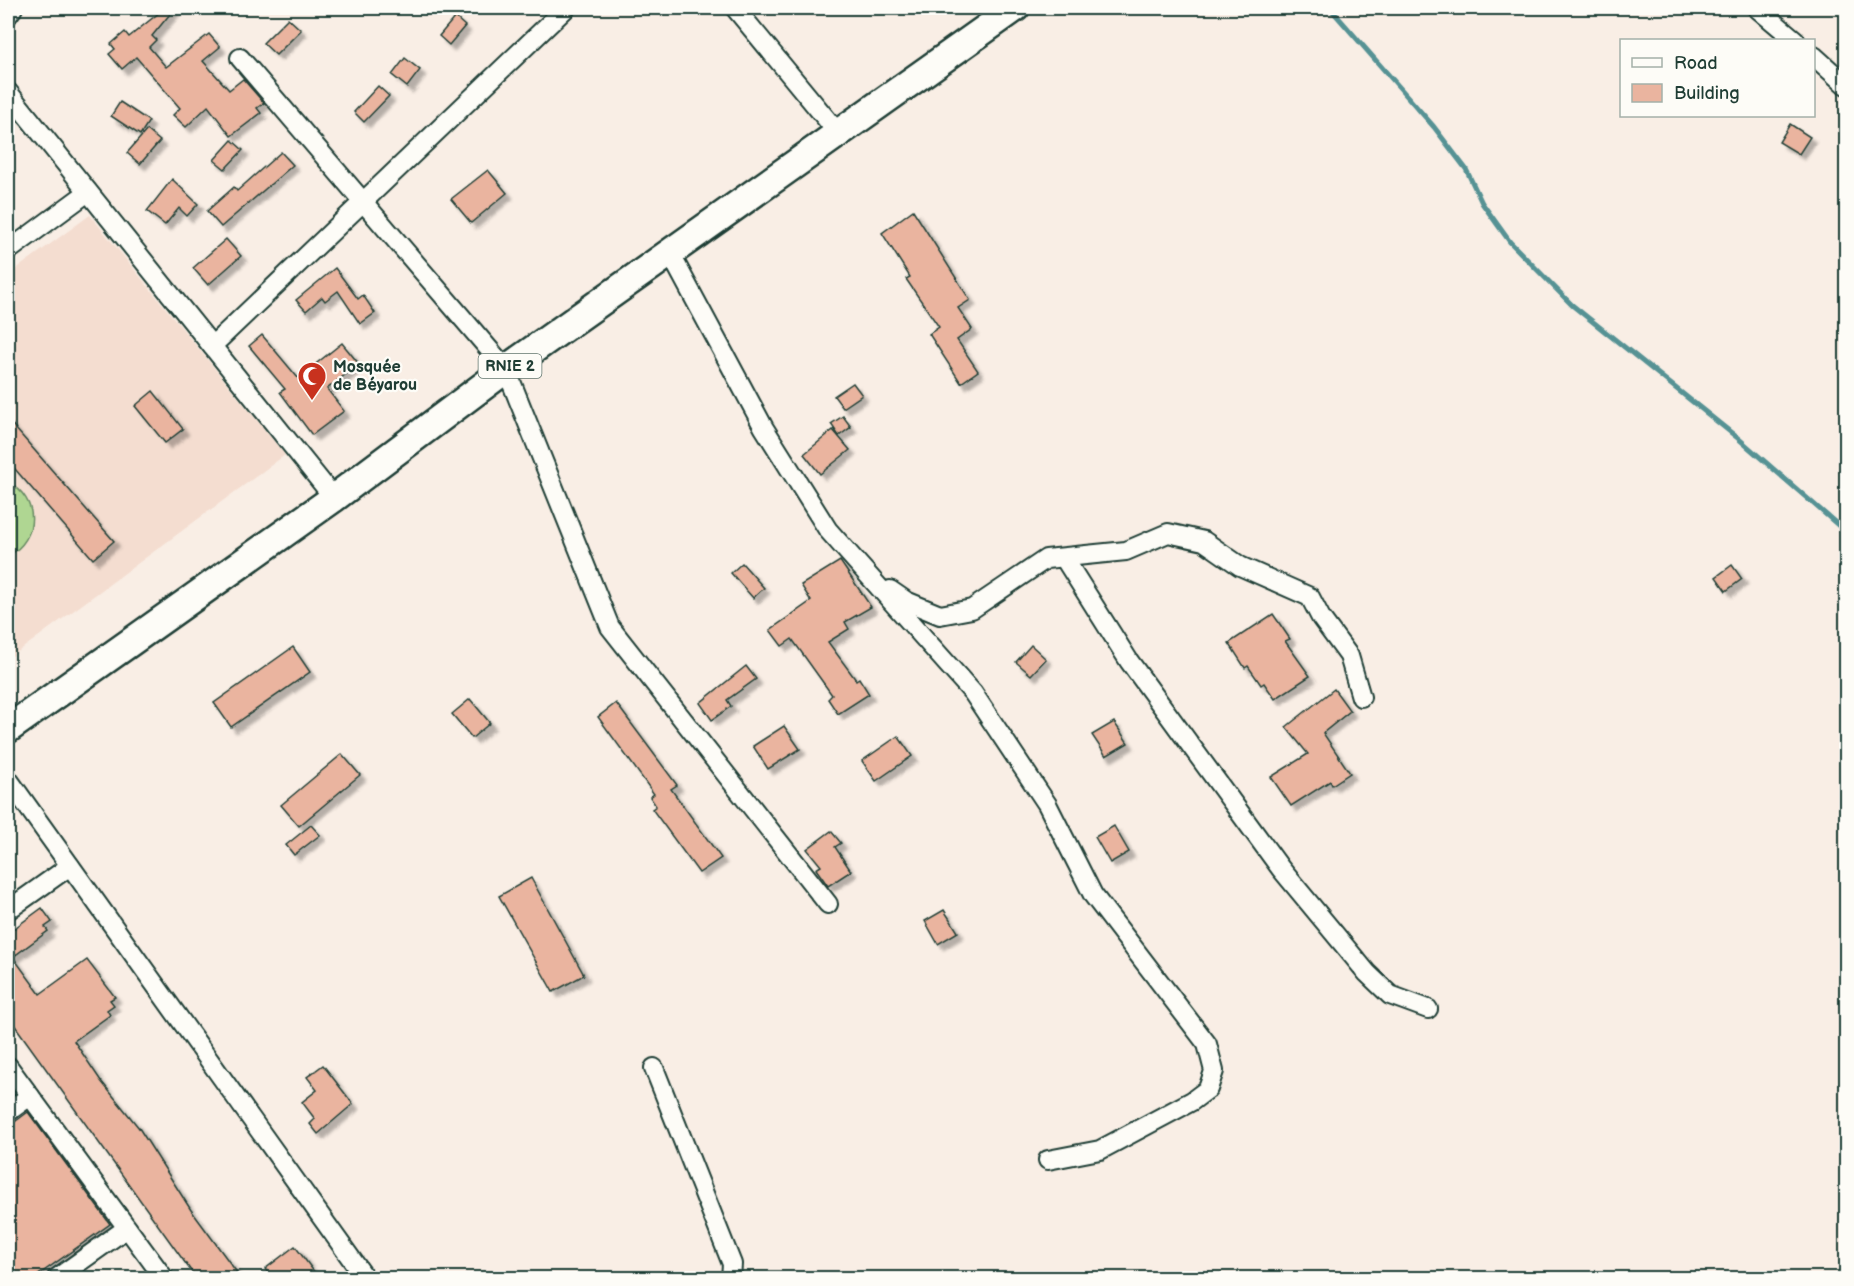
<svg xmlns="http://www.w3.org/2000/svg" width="1854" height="1286" font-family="'Balsamiq Sans',sans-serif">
  <defs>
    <filter id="shadow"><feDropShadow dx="5.5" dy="5.5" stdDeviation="1.5" flood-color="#0004"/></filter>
  </defs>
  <rect width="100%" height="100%" fill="#f9eee5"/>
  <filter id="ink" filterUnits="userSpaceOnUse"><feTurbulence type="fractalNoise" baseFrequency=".0167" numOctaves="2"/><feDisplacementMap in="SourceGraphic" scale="12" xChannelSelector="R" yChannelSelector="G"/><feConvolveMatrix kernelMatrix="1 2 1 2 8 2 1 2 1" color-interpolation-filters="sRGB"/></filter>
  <g filter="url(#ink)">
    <path fill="#f4ddd0" d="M90 215 285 455 8 659V275Z"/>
    <path fill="#afd692" stroke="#678a63" stroke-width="1.5" d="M8 482C40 499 39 539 8 556Z"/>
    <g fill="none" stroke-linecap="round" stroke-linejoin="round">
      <path stroke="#569294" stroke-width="5" d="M1330 8 1434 127 1466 169 1482 203 1510 242 1572 305 1739 439 1846 532"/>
    </g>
    <g fill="#eab49f" stroke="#1f3d34" stroke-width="1.5" filter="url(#shadow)">
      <path d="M165 8H175L152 36 156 40 149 47 166 67 209 34 220 47 203 61 229 90 243 79 264 103 257 108 261 113 231 136 208 106 186 127 173 115 180 108 136 57 122 69 109 54 115 49 111 44 125 32 129 37Z"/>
      <path d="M455 17 465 26 449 45 439 36Z"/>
      <path d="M288 18 301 30 276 55 263 43Z"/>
      <path d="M405 58 420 70 407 87 392 75Z"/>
      <path d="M378 86 389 96 364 122 354 112Z"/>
      <path d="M120 102 149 121 140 135 111 116Z"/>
      <path d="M1790 124 1810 137 1799 154 1779 142Z"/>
      <path d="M147 130 160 141 140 164 127 153Z"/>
      <path d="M232 140 243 150 225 169 214 160Z"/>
      <path d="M281 152 293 165 221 227 207 211 234 187 237 191Z"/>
      <path d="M488 170 507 193 471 223 451 199Z"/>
      <path d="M172 179 198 204 187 216 179 208 165 225 147 211Z"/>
      <path d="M913 210 970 300 958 308 972 329 957 340 978 371 961 383 929 334 939 327 906 279 910 277 882 233Z"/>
      <path d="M226 239 241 256 208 285 193 268Z"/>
      <path d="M335 268 358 299 363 295 375 313 360 324 338 291 325 301 322 297 306 311 296 300Z"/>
      <path d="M262 335 298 378 342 343 359 364 327 389 344 411 312 435 280 392 285 389 249 346Z"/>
      <path d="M853 383 862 395 843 408 834 396Z"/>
      <path d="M153 391 183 429 165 443 135 406Z"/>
      <path d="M843 416 851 427 839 436 831 424Z"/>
      <path d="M8 420 114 541 93 559 8 461Z"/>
      <path d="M833 430 850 450 820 474 804 454Z"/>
      <path d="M840 561 871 607 845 622 849 629 828 642 856 680 859 678 869 694 838 714 828 699 832 695 792 639 782 646 770 630 811 601 801 585Z"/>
      <path d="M742 563 764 588 753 598 731 573Z"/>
      <path d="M1732 565 1742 579 1726 591 1716 577Z"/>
      <path d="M1273 614 1290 639 1285 641 1310 676 1275 699 1264 683 1261 685 1248 666 1245 668 1229 643Z"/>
      <path d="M1031 645 1046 659 1031 675 1016 662Z"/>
      <path d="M293 647 310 672 231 727 214 703Z"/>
      <path d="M746 666 756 679 727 700 731 706 712 720 700 703Z"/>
      <path d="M1334 689 1350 711 1323 733 1350 773 1332 785 1330 781 1291 806 1271 777 1308 754 1286 727Z"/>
      <path d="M470 699 490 723 472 738 452 714Z"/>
      <path d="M616 703 677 785 671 789 721 858 699 873 652 809 656 806 650 797 654 794 598 717Z"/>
      <path d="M1114 722 1128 743 1106 756 1092 735Z"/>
      <path d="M784 726 800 749 768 769 753 746Z"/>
      <path d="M898 736 912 756 876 781 862 761Z"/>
      <path d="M342 754 360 775 299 826 281 805Z"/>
      <path d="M311 825 320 835 294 855 286 845Z"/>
      <path d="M1114 826 1129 852 1110 863 1095 837Z"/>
      <path d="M831 831 841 843 835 847 851 871 828 886 816 869 821 866 807 849Z"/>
      <path d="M531 878 584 975 553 992 499 896Z"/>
      <path d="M42 908 52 922 45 927 48 931 13 957 40 994 87 960 115 997 110 1000 114 1005 107 1010 110 1015 74 1041 101 1081 139 1128 191 1210 241 1278H196L8 1016V933Z"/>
      <path d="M944 910 958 932 938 944 925 921Z"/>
      <path d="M323 1065 353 1104 318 1134 310 1124 315 1119 302 1102 317 1090 307 1077Z"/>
      <path d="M28 1112 110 1224 34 1278H8V1127Z"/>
      <path d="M295 1246 309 1265 319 1278H272L265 1269Z"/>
    </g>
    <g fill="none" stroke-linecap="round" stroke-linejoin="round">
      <g stroke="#1f3d34" stroke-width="22">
        <g id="minor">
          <path d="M735 8 838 133"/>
          <path d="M1757 8 1795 40"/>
          <path d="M8 15 13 8"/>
          <path d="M1814 56 1846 85"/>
          <path d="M240 58 506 369 610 627 828 904"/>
          <path d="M8 92 334 498"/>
          <path d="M8 251 88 192"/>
          <path d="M670 253 764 428 828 530 973 693 1047 804 1093 895 1207 1044 1214 1071 1208 1089 1192 1101 1100 1150 1048 1160"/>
          <path d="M212 346 566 8"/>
          <path d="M1064 558 1129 661 1281 869 1367 973 1390 995 1428 1009"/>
          <path d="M890 590 906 601 940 615 972 609 1046 559 1126 551 1168 533 1204 541 1240 566 1310 597 1321 618 1349 656 1361 697"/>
          <path d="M8 779 365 1278"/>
          <path d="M8 910 70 866"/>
          <path d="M8 1066 164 1278"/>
          <path d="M654 1068 732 1264 731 1278"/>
          <path d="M8 1112 30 1096"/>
          <path d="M57 1278 127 1228"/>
        </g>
      </g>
      <g stroke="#1f3d34" stroke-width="32">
        <path id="primary" d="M8 729 334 498 506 369 1015 8"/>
      </g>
      <use href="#minor" stroke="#fdfcf7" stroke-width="18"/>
      <use href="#primary" stroke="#fdfcf7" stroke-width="27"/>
    </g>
  </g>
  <defs>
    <g id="mosque-pin" transform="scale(1.5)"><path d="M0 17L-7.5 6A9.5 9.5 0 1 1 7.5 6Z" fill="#c8321e" stroke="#fdfcf7"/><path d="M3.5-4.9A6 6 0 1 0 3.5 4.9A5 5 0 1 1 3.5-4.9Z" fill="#fff"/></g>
  </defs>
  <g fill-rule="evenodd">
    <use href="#mosque-pin" x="312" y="376"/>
  </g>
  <g text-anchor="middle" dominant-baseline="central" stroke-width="4.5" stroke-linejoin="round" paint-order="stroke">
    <rect fill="#fdfcf7" stroke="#62766e" stroke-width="1.5" x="478.5" y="354" width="63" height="24" rx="4.5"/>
    <g font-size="15" font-weight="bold" fill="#1f3d34">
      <text x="510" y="366">RNIE 2</text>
    </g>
    <g font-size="16" font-weight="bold" fill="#1f3d34" stroke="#fdfcf7" text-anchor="start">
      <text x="333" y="367">Mosquée<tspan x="333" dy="18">de Béyarou</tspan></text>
    </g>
  </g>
  <rect width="1854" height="1286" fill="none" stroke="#fdfcf7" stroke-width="30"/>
  <rect x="15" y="15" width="1824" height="1256" fill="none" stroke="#1f3d34" stroke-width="2" filter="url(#ink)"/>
  <rect x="1620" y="39" width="195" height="78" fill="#fdfcf7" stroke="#a4b0a9" stroke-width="1.5"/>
  <rect x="1632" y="58" width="30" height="9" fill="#fdfcf7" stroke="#a4b0a9" stroke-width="1.5"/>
  <text x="1674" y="69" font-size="18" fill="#1f3d34">Road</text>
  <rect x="1632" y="84" width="30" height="18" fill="#eab49f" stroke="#a4b0a9" stroke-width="1.5"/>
  <text x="1674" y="99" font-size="18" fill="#1f3d34">Building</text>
</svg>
